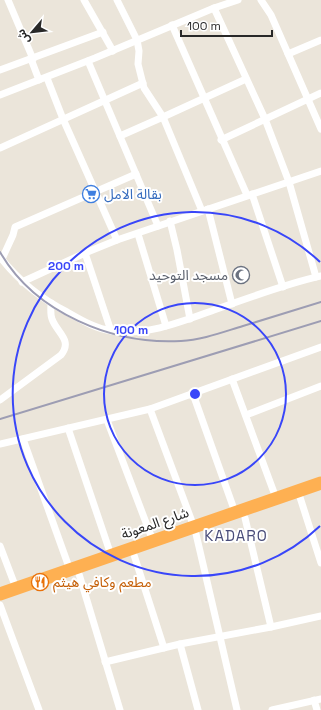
<svg xmlns="http://www.w3.org/2000/svg" width="321" height="710" font-family="'Space Grotesk','Noto Sans Arabic',sans-serif">
  <rect width="100%" height="100%" fill="#ebe5da"/>
  <g fill="none" stroke-linecap="round" stroke-linejoin="round">
    <g stroke="#fff" stroke-width="7">
      <path d="M8 0 33 59"/>
      <path d="M84 0 113 51"/>
      <path d="M117 0 137 40 139 51 138 64 144 88 163 117 246 79"/>
      <path d="M261 0 271 15 321 129"/>
      <path d="M214 8 265 119 289 182 316 277"/>
      <path d="M172 25 247 195"/>
      <path d="M288 54 321 40"/>
      <path d="M31 59 39 80"/>
      <path d="M88 61 158 226"/>
      <path d="M0 70 103 32"/>
      <path d="M47 78 63 119 117 240"/>
      <path d="M0 95 95 58 214 8 238 0"/>
      <path d="M120 136 163 117 202 211"/>
      <path d="M221 140 321 93"/>
      <path d="M0 148 143 83"/>
      <path d="M252 194 283 287"/>
      <path d="M208 209 232 304"/>
      <path d="M170 221 177 250 190 319"/>
      <path d="M138 234 166 326"/>
      <path d="M85 253 111 331"/>
      <path d="M0 257C18 280 41 299 67 312 81 320 96 329 112 331 147 336 181 322 214 310 249 298 285 284 321 276"/>
      <path d="M2 259 13 235 15 227 136 174"/>
      <path d="M22 282 85 253 117 240 321 171"/>
      <path d="M232 379 276 498"/>
      <path d="M193 394 235 512"/>
      <path d="M0 400 61 355C73 340 57 333 52 319 50 314 51 308 51 303"/>
      <path d="M150 409 194 527"/>
      <path d="M246 415 321 386"/>
      <path d="M107 420 153 541"/>
      <path d="M68 428 111 555"/>
      <path d="M23 439 70 570"/>
      <path d="M0 444 150 409 321 347"/>
      <path d="M298 491 321 563"/>
      <path d="M245 518 271 627"/>
      <path d="M196 534 237 710"/>
      <path d="M0 546 16 588"/>
      <path d="M134 555 164 648"/>
      <path d="M79 574 120 710"/>
      <path d="M0 605 39 710"/>
      <path d="M180 644 198 710"/>
      <path d="M105 662 180 644 271 627 321 616"/>
      <path d="M314 700 317 710"/>
      <path d="M272 710 321 699"/>
    </g>
    <path stroke="#feb052" stroke-width="13" d="M0 594 321 483"/>
    <g stroke="#9d9db3" stroke-width="2">
      <path d="M0 252C35 313 113 345 181 341 202 340 223 332 243 326 269 318 295 310 321 302"/>
      <path d="M0 419 321 321"/>
    </g>
  </g>
  <g fill="none" stroke="#3946f9" stroke-width="2">
    <circle cx="195" cy="394" r="91"/>
    <path d="M320 526A182 182 0 1 1 320 262"/>
  </g>
  <defs>
    <g id="supermarket-ring" transform="scale(0.9)"><circle r="9.5" fill="#fff" stroke="#3f7fe0" stroke-width="1.5"/><path d="M-6-5.5h2.5l.6 2H6L4.5 2H-2.5L-4.4-4H-6ZM-1.5 3.2a1.3 1.3 0 1 0 .1 0ZM3 3.2a1.3 1.3 0 1 0 .1 0Z" fill="#3f7fe0"/></g>
    <g id="mosque-ring" transform="scale(0.9)"><circle r="9.5" fill="#fff" stroke="#6b7280" stroke-width="1.5"/><path d="M3.5-4.9A6 6 0 1 0 3.5 4.9A5 5 0 1 1 3.5-4.9Z" fill="#6b7280"/></g>
    <g id="restaurant-ring" transform="scale(0.9)"><circle r="9.5" fill="#fff" stroke="#e8710a" stroke-width="1.5"/><path d="M-5-6h1v4h1v-4h1v4h1v-4h1v5L-1.5 .5V6h-2V.5L-5-1ZM5-6V6H3V1.5H1.5Q1.5-4 5-6Z" fill="#e8710a"/></g>
  </defs>
  <g fill-rule="evenodd">
    <use href="#supermarket-ring" x="91" y="194"/>
    <use href="#mosque-ring" x="241" y="275"/>
    <use href="#restaurant-ring" x="40" y="582"/>
  </g>
  <g text-anchor="middle" dominant-baseline="central" stroke-width="4" stroke-linejoin="round" paint-order="stroke">
    <g font-size="14" fill="#366cbe" stroke="#fff" text-anchor="start">
      <text x="104" y="194">بقالة الامل</text>
    </g>
    <g font-size="14" fill="#5b616d" stroke="#fff" text-anchor="end">
      <text x="228" y="275">مسجد التوحيد</text>
    </g>
    <g font-size="14" fill="#282828" stroke="#fff">
      <text transform="translate(155 523) rotate(-19)">شارع المعونة</text>
    </g>
    <g font-size="14" fill="#c56008" stroke="#fff" text-anchor="start">
      <text x="53" y="582">مطعم وكافي هيثم</text>
    </g>
    <g font-size="15" letter-spacing="1" fill="#494c79" stroke="#fff">
      <text x="236" y="535">KADARO</text>
    </g>
  </g>
  <circle cx="195" cy="394" r="6" fill="#3946f9" stroke="#fff" stroke-width="2"/>
  <g font-size="12" text-anchor="middle" font-weight="bold" fill="#3946f9" stroke="#fff" stroke-width="4" stroke-linejoin="round" paint-order="stroke">
    <text x="66" y="270">200 m</text>
    <text x="131" y="334">100 m</text>
  </g>
  <g transform="translate(32 32) rotate(242)" stroke="#ffffff" stroke-width="3" paint-order="stroke">
  <path d="M0-3L7 15L0 10L-7 15Z" fill="#282828"/>
  <text y="-6" font-size="11" font-weight="bold" text-anchor="middle" fill="#282828">ش</text>
  </g>
  <path d="M181 30v6h91v-6" fill="none" stroke="#282828" stroke-width="2"/>
  <text x="187" y="30" font-size="12" fill="#282828" stroke="#ffffff" stroke-width="3" paint-order="stroke">100 m</text>
</svg>
